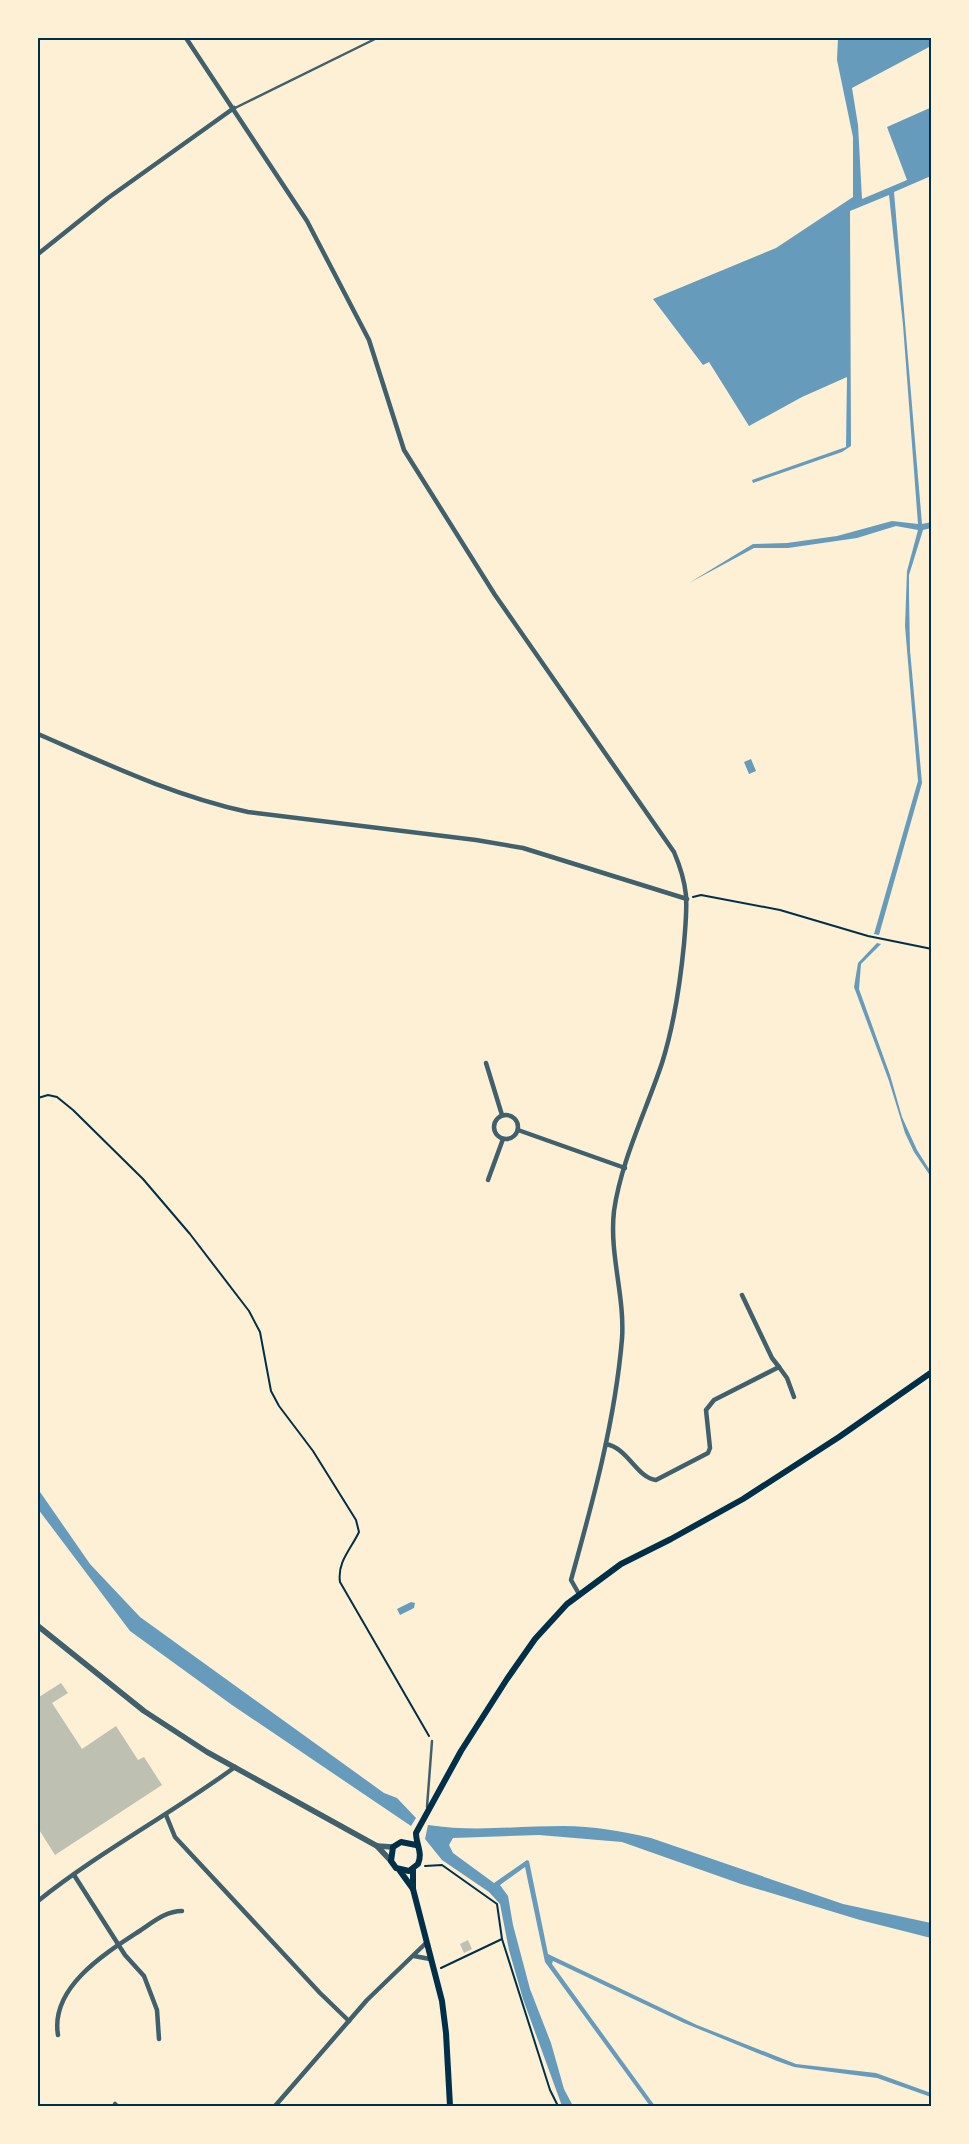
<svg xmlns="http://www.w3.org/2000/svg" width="969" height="2144" font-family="'Noto Sans',sans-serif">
  <rect width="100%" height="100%" fill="#fdf0d5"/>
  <g fill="#669bbc">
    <path d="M838 38H932L931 46 852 88 858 125 862 199 907 180 887 127 932 107 931 176 894 192 922 524 932 522 931 528 923 530 909 575V595L910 650 922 783 879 935 874 934 918 781 905 626 907 571 918 530 896 526 857 538 788 548H754L689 583 753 544 787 543 837 536 892 521 918 524 903 325 889 195 850 211 851 446 842 452 753 483 752 480 846 447 847 377 802 397 749 426 709 362 703 365 653 299 776 248 853 197V137L837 60Z"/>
    <path d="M751 759 756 771 749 774 744 762Z"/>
    <path d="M877 943 881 944 861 964 859 989 890 1075 902 1117 917 1150 931 1172V1177L914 1152 905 1133 889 1081 854 987 858 963Z"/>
    <path d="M38 1489 90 1564 140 1617 384 1793 397 1798 416 1818 411 1826 232 1705 130 1631 38 1509Z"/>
    <path d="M411 1602 415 1603 414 1608 400 1615 397 1609Z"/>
    <path d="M428 1825C473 1832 517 1826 563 1826 593 1826 622 1831 651 1838L843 1904 931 1923V1938L860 1920 741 1884 622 1842 539 1835 453 1838 449 1845 453 1853 494 1883 527 1860 529 1861 548 1954 697 2025 796 2064 876 2073 931 2093V2097L877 2078 794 2067 777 2061 684 2023 553 1961 552 1964 655 2106H650L545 1962 525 1867 500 1885 508 1896 513 1925 530 1989 551 2043 564 2089 573 2106H562L523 1999 509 1950 500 1904 489 1892 442 1860 425 1839Z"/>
  </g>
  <g fill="#bec0b2">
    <path d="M61 1683 68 1693 52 1703 82 1749 116 1726 138 1760 144 1757 162 1785 55 1855 38 1828V1695L39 1697Z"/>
    <path d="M468 1940 472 1949 464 1953 460 1944Z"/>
  </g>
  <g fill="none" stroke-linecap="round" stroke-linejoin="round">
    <g stroke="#003049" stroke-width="2">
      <path d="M693 897 701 895 780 910 868 936 932 949"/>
      <path d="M38 1098 48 1095 57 1097 73 1110 143 1179 190 1234 249 1311 260 1332 271 1391 279 1406 313 1451 356 1520 359 1532C351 1549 337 1562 340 1582L429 1736"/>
      <path d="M425 1866 442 1865 497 1904 502 1939 550 2090 558 2106"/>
      <path d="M441 1968 502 1939"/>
    </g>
    <g stroke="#3f606c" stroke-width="2.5">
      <path d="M235 108 377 38"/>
      <path d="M427 1807 432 1741"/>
    </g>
    <g stroke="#3f606c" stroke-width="4.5">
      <path d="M186 38 307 221 369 340 404 450 495 595 674 852C690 890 687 905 684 944 680 985 674 1025 662 1063 646 1111 621 1161 614 1211 609 1254 625 1296 622 1339 615 1421 593 1501 571 1580L579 1594"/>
      <path d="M38 254 108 198 234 108"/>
      <path d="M38 734C107 764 174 796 248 812L476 840 523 848 687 899"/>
      <path d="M486 1063 502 1115"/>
      <circle cx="506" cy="1127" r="12"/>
      <path d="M518 1130 625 1168"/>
      <path d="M488 1180 503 1139"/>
      <path d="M742 1295 772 1358 779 1367"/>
      <path d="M606 1444C628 1448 637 1478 656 1480L708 1453 710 1448 706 1410 714 1400 779 1367 787 1378 794 1397"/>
      <path d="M166 1815 175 1837 320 1993 349 2021"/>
      <path d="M74 1875 125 1955 144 1976 157 2010 159 2039"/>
      <path d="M38 1901C99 1852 171 1814 235 1767"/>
      <path d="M414 1956 430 1959"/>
      <path d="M58 2035C50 1988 104 1954 138 1932 152 1923 165 1911 182 1911"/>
      <path d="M115 2104 117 2106"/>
      <path d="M275 2106 367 2000 426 1943"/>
    </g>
    <g stroke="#3f606c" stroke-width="5.5">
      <path d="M38 1626 144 1711 207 1752 377 1846 391 1861"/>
      <path d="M377 1846 393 1847"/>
    </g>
    <g stroke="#003049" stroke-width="6">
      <path d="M416 1845 401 1842 393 1847 391 1861 396 1868 409 1871 418 1864C423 1853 416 1844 416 1833L461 1751 507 1679 535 1639 567 1604 621 1564 671 1539 743 1499 839 1437 932 1372"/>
      <path d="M413 1870V1889L442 2001 446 2033 450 2106"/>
      <path d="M400 1871 413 1889"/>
    </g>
  </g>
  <rect width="969" height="2144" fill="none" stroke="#fdf0d5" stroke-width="78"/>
  <rect x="39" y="39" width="891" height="2066" fill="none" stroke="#003049" stroke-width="2"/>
</svg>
